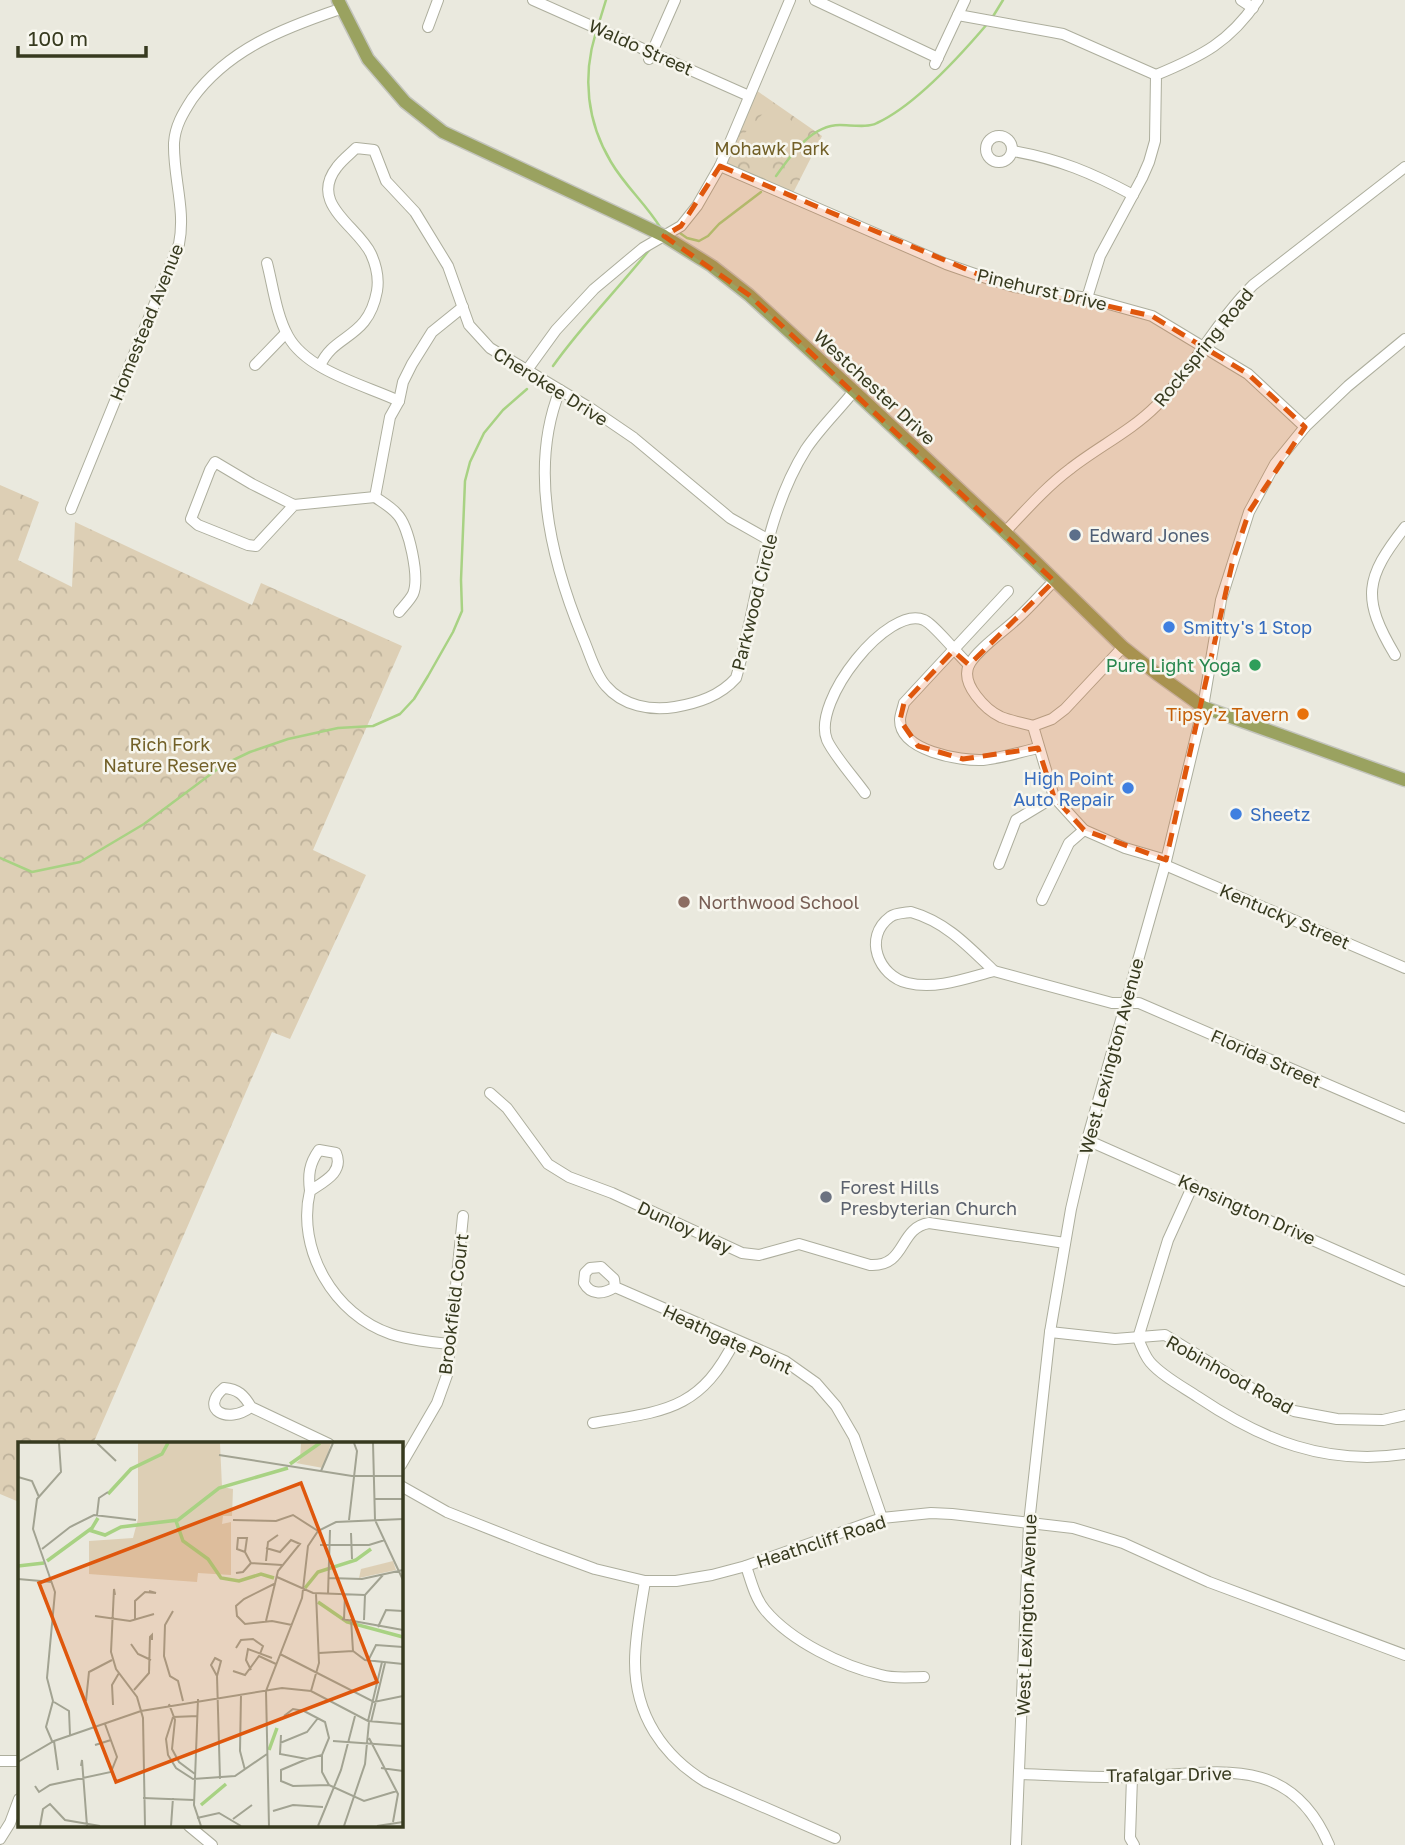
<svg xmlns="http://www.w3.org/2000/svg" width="1405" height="1845" font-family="'Golos Text',sans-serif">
  <defs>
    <pattern id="park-crowns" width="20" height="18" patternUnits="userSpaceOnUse" patternTransform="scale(1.75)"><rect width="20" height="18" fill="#ddcfb5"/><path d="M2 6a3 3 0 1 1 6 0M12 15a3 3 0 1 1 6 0" fill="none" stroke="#beb29b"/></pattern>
  </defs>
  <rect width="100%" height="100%" fill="#eae9de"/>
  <g fill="url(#park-crowns)">
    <path d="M753 88 822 136 791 197 720 166Z"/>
    <path d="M0 485 39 502 18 560 72 587 75 522 252 605 261 583 402 646 313 850 366 875 290 1039 272 1032 93 1444H19V1502L0 1494Z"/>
  </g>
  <path fill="#ddcfb5" d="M773 103 802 131 771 165 741 137Z"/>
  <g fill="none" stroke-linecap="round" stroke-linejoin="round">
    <g stroke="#a8d283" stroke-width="2.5">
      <path d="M992 18 1003 0"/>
      <path d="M598 26 606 0"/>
      <path d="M596 32C582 77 587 122 611 162 625 186 646 204 660 227"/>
      <path d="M776 176C791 155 811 125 840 125 851 125 868 128 877 123 916 105 960 56 988 23"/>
      <path d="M677 231 687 238 699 241 708 236 719 224 761 192"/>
      <path d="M553 366C582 325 618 289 650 249"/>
      <path d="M0 858 32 872 80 862 144 824 223 765 250 752 288 739 338 728 373 726 400 714 414 699 428 676 453 632 462 611 461 580 465 481 470 462 484 433 503 410 527 389"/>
    </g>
    <g stroke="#adae9d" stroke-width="12">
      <g id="minor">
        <path d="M533 0 749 96"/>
        <path d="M815 0 938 58"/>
        <path d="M1241 0 1253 8"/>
        <path d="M958 15 1063 34 1156 75"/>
        <path d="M428 27 438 0"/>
        <path d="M649 59 675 0"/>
        <path d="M935 64 965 0"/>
        <circle cx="999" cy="149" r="13"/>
        <path d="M1013 151C1059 159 1092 173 1133 195"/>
        <path d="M720 166 946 264 992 280 1015 287 1087 298 1152 316 1248 374 1305 427"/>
        <path d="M267 263C273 286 276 314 288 336 307 371 365 385 399 401"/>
        <path d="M1087 298 1100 256 1142 178 1149 162 1155 141 1156 75C1202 56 1230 42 1258 0"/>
        <path d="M255 365 286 333"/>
        <path d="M320 366C334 333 368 340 377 291 379 279 376 265 371 254 358 226 308 204 337 167 342 160 350 154 356 148L374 150 386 181 415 212 448 266 469 325 490 348 590 408 634 438 730 518 769 540"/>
        <path d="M527 370 556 330 594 289 643 248 681 226 697 206 720 166 790 0"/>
        <path d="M560 390C528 469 552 563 583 638 590 654 595 674 606 686 623 706 651 711 675 707 698 703 720 696 736 678 758 602 763 517 806 449 820 428 839 410 854 391"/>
        <path d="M375 497 390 417 399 401 403 382 412 364 432 332 463 307"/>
        <path d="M294 505 256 546 248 545 198 525 191 519 210 470 215 462 252 484 294 505 375 497C382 502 391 507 397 514 409 526 420 578 413 594 410 600 404 606 399 612"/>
        <path d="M71 509 179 244C186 210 173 177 174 143 175 126 183 113 192 99 228 49 284 28 340 9"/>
        <path d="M1005 532C1026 510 1046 487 1070 469 1098 447 1131 431 1156 406 1193 369 1216 322 1253 285L1405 167"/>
        <path d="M1008 591 904 703C903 708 900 715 900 720 900 751 960 761 983 760 1002 758 1020 752 1038 748"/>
        <path d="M1395 655C1361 598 1365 578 1405 527"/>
        <path d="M1033 726 1052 719 1065 709 1123 647"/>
        <path d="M865 793C855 779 833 754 827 740 811 701 889 604 924 620 934 624 959 656 969 665"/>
        <path d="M1054 797 1084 830 1125 848 1166 860"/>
        <path d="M999 864 1016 820 1054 797 1033 726C1023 723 1011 721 1001 717 986 710 960 684 969 665 977 649 1007 629 1020 616 1032 605 1043 592 1054 581"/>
        <path d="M1165 865 1405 968"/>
        <path d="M1042 900 1069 843 1084 830"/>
        <path d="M911 912C946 922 968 946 994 971 967 978 936 990 908 983 878 976 863 937 890 917 895 913 904 913 911 912Z"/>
        <path d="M994 971 1112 1003H1139L1405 1118"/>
        <path d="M490 1093 507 1108 548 1164 569 1177 612 1193 742 1253 759 1255 799 1244 870 1265C907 1267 898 1228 929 1223L1065 1243"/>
        <path d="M1087 1140 1405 1281"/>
        <path d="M310 1191C308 1175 309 1164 319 1150L336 1153C344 1172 325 1181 310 1191 296 1249 334 1315 391 1334 410 1340 430 1342 450 1344"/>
        <path d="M615 1287 614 1279 601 1267 590 1268 585 1273 584 1283C591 1296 604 1294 615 1287L785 1361 816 1383 836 1406 854 1437 882 1518"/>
        <path d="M1050 1332 1115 1339 1165 1335 1261 1394 1294 1411 1337 1419 1383 1420 1405 1415"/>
        <path d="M1138 1338C1141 1346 1145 1356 1150 1362 1162 1376 1183 1387 1198 1397 1262 1440 1326 1466 1405 1454"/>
        <path d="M1138 1338 1168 1240 1193 1185"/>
        <path d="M251 1407C227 1425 199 1409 224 1388 238 1389 244 1395 251 1407L329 1444"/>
        <path d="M593 1423C664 1411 700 1411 735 1340"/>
        <path d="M401 1465 437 1403 447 1375 463 1216"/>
        <path d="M401 1486 447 1512 538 1548 595 1569 645 1581H676L712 1575 746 1566 882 1518 931 1513 952 1514 1073 1528 1123 1543 1209 1582 1405 1655"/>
        <path d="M746 1566C751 1581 755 1598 765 1610 791 1641 842 1666 881 1675 894 1679 910 1677 924 1677"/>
        <path d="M645 1581C641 1607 635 1635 635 1662 635 1715 663 1756 706 1782L835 1838"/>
        <path d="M0 1761H19"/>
        <path d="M1019 1774C1057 1775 1094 1778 1131 1777 1212 1774 1289 1750 1329 1845"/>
        <path d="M1132 1777 1130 1838 1134 1845"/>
        <path d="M189 1826 212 1845"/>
        <path d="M0 1839 10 1823 19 1799"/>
        <path d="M1016 1845 1029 1523 1050 1332 1071 1209 1087 1140 1165 865 1203 707 1221 600 1249 512 1275 464 1305 427 1348 386 1405 339"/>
      </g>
    </g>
    <g stroke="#c3c4bc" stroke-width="15">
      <path id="major" d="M338 0 368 59 405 102 443 132 631 220 664 236 712 266 749 295 854 391 1005 532 1123 647 1157 674 1203 707 1405 780"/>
    </g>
    <use href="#minor" stroke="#fff" stroke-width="10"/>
    <use href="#major" stroke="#9aa260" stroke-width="12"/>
  </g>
  <path fill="#df570d" fill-opacity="0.2" stroke="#df570d" stroke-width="5" stroke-dasharray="14 9" stroke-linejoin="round" d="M720 166 992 280 1152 316 1248 374 1305 427 1249 512 1233 560 1166 860 1084 830 1054 797 1038 748 963 759 918 746 900 720 904 703 953 651 969 665 1054 581 749 295 664 236 681 226Z"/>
  <circle fill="#5c6f8a" stroke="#f7f6ee" stroke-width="2.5" cx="1075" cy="535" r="7"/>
  <g fill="#3f7fe0" stroke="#f7f6ee" stroke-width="2.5">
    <circle cx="1169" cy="627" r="7"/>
    <circle cx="1128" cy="788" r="7"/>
    <circle cx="1236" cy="814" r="7"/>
  </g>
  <circle fill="#2e9e5b" stroke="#f7f6ee" stroke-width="2.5" cx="1255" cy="665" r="7"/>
  <circle fill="#e8710a" stroke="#f7f6ee" stroke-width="2.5" cx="1303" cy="714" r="7"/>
  <circle fill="#8d6e63" stroke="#f7f6ee" stroke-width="2.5" cx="684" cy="902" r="7"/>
  <circle fill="#6b7280" stroke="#f7f6ee" stroke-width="2.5" cx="826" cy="1197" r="7"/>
  <g text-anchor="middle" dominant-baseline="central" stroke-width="5" stroke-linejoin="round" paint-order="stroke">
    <g font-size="18" fill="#373a1f" stroke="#f7f6ee">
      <text transform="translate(641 47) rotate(24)">Waldo Street</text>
      <text transform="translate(1042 289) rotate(13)">Pinehurst Drive</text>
      <text transform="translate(146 322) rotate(-68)">Homestead Avenue</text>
      <text transform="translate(1203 347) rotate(-51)">Rockspring Road</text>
      <text transform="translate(551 386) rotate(32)">Cherokee Drive</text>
      <text transform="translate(875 387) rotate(43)">Westchester Drive</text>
      <text transform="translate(754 602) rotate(-76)">Parkwood Circle</text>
      <text transform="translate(1285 916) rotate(23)">Kentucky Street</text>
      <text transform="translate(1111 1056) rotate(-75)">West Lexington Avenue</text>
      <text transform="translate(1266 1058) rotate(24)">Florida Street</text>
      <text transform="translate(1247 1209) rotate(24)">Kensington Drive</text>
      <text transform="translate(685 1227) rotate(25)">Dunloy Way</text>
      <text transform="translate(453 1304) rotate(-83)">Brookfield Court</text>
      <text transform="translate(728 1339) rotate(25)">Heathgate Point</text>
      <text transform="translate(1230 1374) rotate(29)">Robinhood Road</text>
      <text transform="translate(821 1541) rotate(-18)">Heathcliff Road</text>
      <text transform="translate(1026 1615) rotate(-88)">West Lexington Avenue</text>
      <text transform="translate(1169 1774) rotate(-1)">Trafalgar Drive</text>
    </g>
    <g font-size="18" fill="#726028" stroke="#f7f6ee">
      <text x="772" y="148">Mohawk Park</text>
      <text x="170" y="744">Rich Fork<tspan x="170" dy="21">Nature Reserve</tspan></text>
    </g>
    <g font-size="18" fill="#4e5e75" stroke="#f7f6ee" text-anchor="start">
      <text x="1089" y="535">Edward Jones</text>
    </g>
    <g font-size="18" fill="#366cbe" stroke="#f7f6ee" text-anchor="start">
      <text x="1183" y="627">Smitty's 1 Stop</text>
      <text x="1114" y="778" text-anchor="end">High Point<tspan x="1114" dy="21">Auto Repair</tspan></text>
      <text x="1250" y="814">Sheetz</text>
    </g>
    <g font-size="18" fill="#27864d" stroke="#f7f6ee" text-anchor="end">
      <text x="1241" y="665">Pure Light Yoga</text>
    </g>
    <g font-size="18" fill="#c56008" stroke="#f7f6ee" text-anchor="end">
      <text x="1289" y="714">Tipsy'z Tavern</text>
    </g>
    <g font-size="18" fill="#785e54" stroke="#f7f6ee" text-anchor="start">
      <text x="698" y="902">Northwood School</text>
    </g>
    <g font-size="18" fill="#5b616d" stroke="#f7f6ee" text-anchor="start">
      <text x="840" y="1187">Forest Hills<tspan x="840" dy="21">Presbyterian Church</tspan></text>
    </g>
  </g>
  <g transform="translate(18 1442)">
    <rect width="385" height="385" fill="#eae9de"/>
    <path d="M375 119 378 128 341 136 343 127Z" fill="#ddcfb5"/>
    <path d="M120 1H202L204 45 215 47 214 74H205L204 82 213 80V133L180 131 179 140 71 132V99L115 96 120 77ZM283 1H313L305 26 278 21 282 18Z" fill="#ddcfb5"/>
    <path fill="none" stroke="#a8d283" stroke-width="3.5" d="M272 22 302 1M90 52 113 27 144 12 150 1M158 79 165 99 190 117 203 136 221 139 243 132 256 136M71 88 87 93 103 85 160 78 201 46 270 26M29 119 74 86 80 76M0 124 26 121M287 146 300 130 338 118 353 107M300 160 329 180 385 195M251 308 259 286M183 363 208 342"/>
    <path fill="none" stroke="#a2a392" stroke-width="2" d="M79 1 98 19M355 1 357 78 385 138M201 13 334 34H385M303 29 315 1M0 35 14 39 21 55M357 57H385M79 73 81 56 90 50M215 78 258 79 275 73 300 89M331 78 339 9 336 1M333 91 334 117M302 103H351L367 98M24 107 52 85 76 73 118 78M248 119 250 100 260 93M233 121 264 123M218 131 225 130 233 121 227 110 229 96H220L219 107 227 110M259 135 295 151 347 153 365 133M310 136 344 137 385 128M0 137 34 140M258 141 226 157 218 164 219 174 227 182 254 179 274 183M310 152 312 88M97 153 96 147 93 210 98 227 119 255 125 276 127 384M155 169 147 183 146 214 152 234 160 239 165 259M77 174 112 179 136 172M324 177 385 188M326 177 327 153M333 177 335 209M117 178V159L127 150 138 151 131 149M346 178 347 153M248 179 260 129 282 102 273 98 262 110 248 106M360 185 368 168 385 169M113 202 120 212 133 218M218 206 223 198 235 197 245 204 242 212M301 211 335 209 347 218 385 222M262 212 356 260 385 254M197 216 203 219 199 234 193 223ZM350 219 358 203 385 205M233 228 228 218 230 207 254 216M215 229 227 233 241 214 258 222M199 234 202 337M116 248 131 231 132 195 134 193V198M293 249 301 221 298 152M223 253 222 309 227 328M180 257 176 363 183 384M68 259 71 230 94 218M36 260 51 269 52 293M151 262 157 278 154 307 161 320 177 332M95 263 94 243 101 231M155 275 148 297 150 313 158 326 175 337 217 334 249 312M155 275 180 274M350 279 364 220M353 280 367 221M263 293 262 312 289 317 304 313 311 296 307 280 286 269 275 267 266 274M351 296 380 352 375 380M34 299 28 285 35 259 29 236 37 150 15 87 19 57 43 30 41 1M36 299 40 328M315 299 385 304M84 301 77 303 93 298M262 301 289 290 300 276M304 313V330L311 343M289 317 263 328V339L275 344 311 343 346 359 379 349M0 320 36 299 123 269 264 246 293 249 350 279 385 282M63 324 64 318 69 384M363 326 385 329M17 344 21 350 32 343 93 330 99 315 87 282M125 356 176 358M255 369 275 363 305 365M179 376 201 371 223 384M215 377 234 363M22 384 25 367 32 362 47 378 82 384M153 384 155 356M251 384 248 249 284 156 290 104 300 89 318 80 385 77M300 384 323 328 337 274M326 384 347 322 351 280M359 384 385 380"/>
    <path fill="#df570d" fill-opacity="0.15" stroke="#df570d" stroke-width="3.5" d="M283 41 359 240 98 340 21 141Z"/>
    <rect width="385" height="385" fill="none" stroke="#373a1f" stroke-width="3.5"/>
  </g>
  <path d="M18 46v10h128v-10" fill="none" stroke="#373a1f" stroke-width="3.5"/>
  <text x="28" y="46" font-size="21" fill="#373a1f" stroke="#f7f6ee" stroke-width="5" paint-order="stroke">100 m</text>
</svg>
